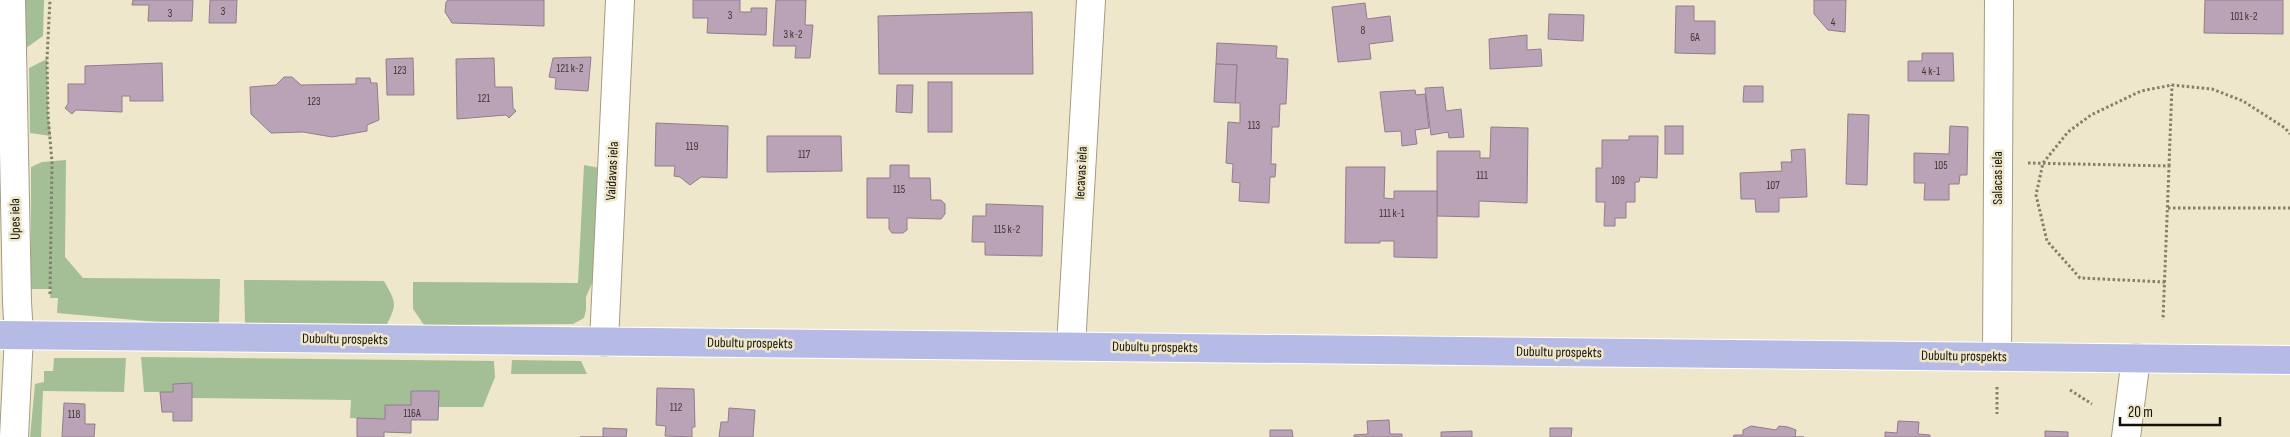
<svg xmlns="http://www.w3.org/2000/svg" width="2290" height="437" font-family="'Sofia Sans Condensed',sans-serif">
  <rect width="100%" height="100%" fill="#efe7cb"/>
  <g fill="#a4bf95">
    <path d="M25 0H44L43 36 26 48Z"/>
    <path d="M47 59 48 115 51 136 30 133 29 68Z"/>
    <path d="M66 160 65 257 83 278 220 279 219 323H168L57 313 58 298H50L51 289H31V167L42 162Z"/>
    <path d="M584 165 600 168 596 274 586 297V310L584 318 573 324 424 325 413 309V282L578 283Z"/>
    <path d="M244 280 384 281C395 301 398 303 387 324L245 323Z"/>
    <path d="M141 357 494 361 495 377 483 407H438L439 391H412L411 405H385V419L350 418 351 400 192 398 191 383 173 384V392H144Z"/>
    <path d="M54 358H126L124 392 43 391 41 437H30L35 384 44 382V371H53Z"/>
    <path d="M512 360 581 361 587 374H511Z"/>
  </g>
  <g fill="#baa3b6" stroke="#927c8e">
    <path d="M133 0H193L192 21H148L149 5H132Z"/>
    <path d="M210 0H237L236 23H209Z"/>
    <path d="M448 0H544V26L452 23 445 12 446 2Z"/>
    <path d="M693 0H740V12H751V8H767L766 35 707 33 708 18H693Z"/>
    <path d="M776 0H806L805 25H813L810 58H795L796 46H773Z"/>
    <path d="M1814 0H1846L1845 32 1828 30 1814 14Z"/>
    <path d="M2205 0H2283V34L2204 33Z"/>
    <path d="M1365 3 1367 19 1390 16 1393 41 1369 44 1371 59 1338 62 1332 7Z"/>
    <path d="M1676 6H1694V21H1715V54L1675 53Z"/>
    <path d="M1032 12 1033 74H879L878 16Z"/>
    <path d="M1549 14 1584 15 1583 41 1548 39Z"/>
    <path d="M1527 35V50L1541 49 1542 66 1490 69 1489 39Z"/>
    <path d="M1217 43 1277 46 1276 58 1288 59 1286 104H1280L1279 127H1272L1271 164H1276L1275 177H1270L1269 203 1239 201 1240 183 1232 182 1233 164 1226 163 1228 122 1240 123V103H1235L1237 65 1216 64Z"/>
    <path d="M1922 53H1953L1954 81H1908V61H1922Z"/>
    <path d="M591 57 588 91 555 89 556 78 549 77 553 58Z"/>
    <path d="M413 58 414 95H387L386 59Z"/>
    <path d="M494 58 495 87H512L513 108 516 111 509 118 506 115 457 119 456 59Z"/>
    <path d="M162 63 163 101H130V96H122V112L76 110 72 114 65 108 68 104V84H85V66Z"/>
    <path d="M1216 64 1237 65 1235 103 1214 102Z"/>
    <path d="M284 77H292L301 85 356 84V78H370L371 83H377L379 120 367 125V131L332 137 303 132 271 133 251 114 250 87 276 85Z"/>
    <rect x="928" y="82" width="24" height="50"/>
    <path d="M897 85H913L912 113 896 112Z"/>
    <path d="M1744 86H1763V102H1743Z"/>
    <path d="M1443 87 1446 111 1461 109 1464 137 1449 138 1448 132 1431 135 1425 88Z"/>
    <path d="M1415 90 1416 95 1425 94 1429 128 1415 130 1417 144 1402 146 1401 131 1385 132 1380 92Z"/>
    <path d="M1848 114 1869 115 1867 185 1846 184Z"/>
    <path d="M656 123 728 126 727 178 701 177 690 185 680 177 674 176 675 166H655Z"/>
    <rect x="1665" y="126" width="18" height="28"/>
    <path d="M1950 126 1968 127 1967 175H1960L1959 184H1949V200H1924L1925 183H1914V153L1949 154Z"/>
    <path d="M1491 127 1528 128 1527 203 1479 201V217L1437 216V151H1480V158H1490Z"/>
    <path d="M767 136H841L842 171 767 172Z"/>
    <path d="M1629 136H1658L1657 178 1640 177 1639 182H1635V202H1626V218H1615V226H1604L1605 202H1596V168H1602V140H1629Z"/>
    <path d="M1805 149 1807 197 1779 198V212H1756L1755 199H1741L1740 173 1782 171 1781 162H1792L1791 150Z"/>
    <path d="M890 165H909V178H930L931 200H941L945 204V214L941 219 907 218V230L903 233H892L889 229V218H867V178H890Z"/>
    <path d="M1346 167H1385L1384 198 1394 199V191H1437V258L1394 257V241H1380V243H1345Z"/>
    <path d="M986 204 1043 206 1042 256 985 255V242H972L973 216H986Z"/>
    <path d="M192 383V421H173V412H162L160 392H173V384Z"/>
    <path d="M657 388 694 389 695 427H692V437L665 436 666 426 656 425Z"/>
    <path d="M411 391H439L438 420H411V433L384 432V437H357V418L385 419V405H411Z"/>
    <path d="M64 403 85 404V424H95L94 437H62Z"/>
    <path d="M729 408 755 410 753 437H719L721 422H728Z"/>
    <path d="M1389 420 1390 434H1402V437H1354V435L1368 434 1367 421Z"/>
    <path d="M1898 421 1919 422 1918 434 1930 435V437H1885V432L1897 433Z"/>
    <path d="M1751 426 1776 430 1779 426 1788 427 1796 430 1795 437H1804H1733L1734 435H1743V430Z"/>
    <path d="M603 428 627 429 626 437H580H603Z"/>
    <path d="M1550 428H1572L1571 437H1550Z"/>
    <path d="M1270 430H1292L1293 437H1270Z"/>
    <path d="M1472 431V437H1441V432Z"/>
    <path d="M2045 431 2068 432V437H2045Z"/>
  </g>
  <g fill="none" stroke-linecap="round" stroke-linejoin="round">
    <g stroke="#a49c82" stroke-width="30">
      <g id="minor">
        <path d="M11 0 17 302 19 335 14 437"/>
        <path d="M604 342 620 0"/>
        <path d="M1071 346 1091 0"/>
        <path d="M1997 357 1999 0"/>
        <path d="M2126 437 2136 358"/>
      </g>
    </g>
    <g stroke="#fff" stroke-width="30">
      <path id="major" d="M0 335 2290 360"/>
    </g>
    <g stroke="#857f6d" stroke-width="3" stroke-dasharray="2.5 2.5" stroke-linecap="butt">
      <path d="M2028 163 2169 166 2163 320"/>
      <path d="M2169 166 2172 85"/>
      <path d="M2168 208H2290"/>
      <path d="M2165 282 2080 278 2047 241 2036 195 2043 163 2068 132 2091 115 2141 91 2172 85 2212 89 2243 101 2285 128 2290 134"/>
      <path d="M50 294 52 162 48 115 47 59 50 0"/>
      <path d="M1997 387V414"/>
      <path d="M2070 390 2092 404"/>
    </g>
    <use href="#minor" stroke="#fff" stroke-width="28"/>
    <use href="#major" stroke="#b6bbe5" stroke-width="28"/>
  </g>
  <g text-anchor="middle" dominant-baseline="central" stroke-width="5" stroke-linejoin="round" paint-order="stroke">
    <g font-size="11" fill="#3e3634">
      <text x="223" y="11">3</text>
      <text x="170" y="13">3</text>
      <text x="730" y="15">3</text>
      <text x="2244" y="16">101 k-2</text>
      <text x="1833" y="22">4</text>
      <text x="1363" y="30">8</text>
      <text x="793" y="34">3 k-2</text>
      <text x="1695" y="37">6A</text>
      <text x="570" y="68">121 k-2</text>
      <text x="400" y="70">123</text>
      <text x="1931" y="71">4 k-1</text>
      <text x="484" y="98">121</text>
      <text x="314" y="101">123</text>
      <text x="1254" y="125">113</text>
      <text x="692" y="146">119</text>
      <text x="804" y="154">117</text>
      <text x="1941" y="165">105</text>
      <text x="1482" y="175">111</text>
      <text x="1618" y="180">109</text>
      <text x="1773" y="185">107</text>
      <text x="899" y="189">115</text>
      <text x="1392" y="213">111 k-1</text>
      <text x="1007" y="229">115 k-2</text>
      <text x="676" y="407">112</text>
      <text x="412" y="413">116A</text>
      <text x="74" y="414">118</text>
    </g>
    <g font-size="14" fill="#141108" stroke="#efe7cb">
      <text transform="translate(612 171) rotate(-87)">Vaidavas iela</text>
      <text transform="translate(1081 173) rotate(-87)">Iecavas iela</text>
      <text transform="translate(1997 178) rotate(-90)">Salacas iela</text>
      <text transform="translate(15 219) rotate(-91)">Upes iela</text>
      <text transform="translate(345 339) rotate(1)">Dubultu prospekts</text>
      <text transform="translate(750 343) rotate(1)">Dubultu prospekts</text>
      <text transform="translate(1155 347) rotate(1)">Dubultu prospekts</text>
      <text transform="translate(1559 352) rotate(1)">Dubultu prospekts</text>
      <text transform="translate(1964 356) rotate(1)">Dubultu prospekts</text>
    </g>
  </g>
  <path d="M2120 417v8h100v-8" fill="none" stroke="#141108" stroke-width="2.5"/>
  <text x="2128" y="417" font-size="15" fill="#141108" stroke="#efe7cb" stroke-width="4" paint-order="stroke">20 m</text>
</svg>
